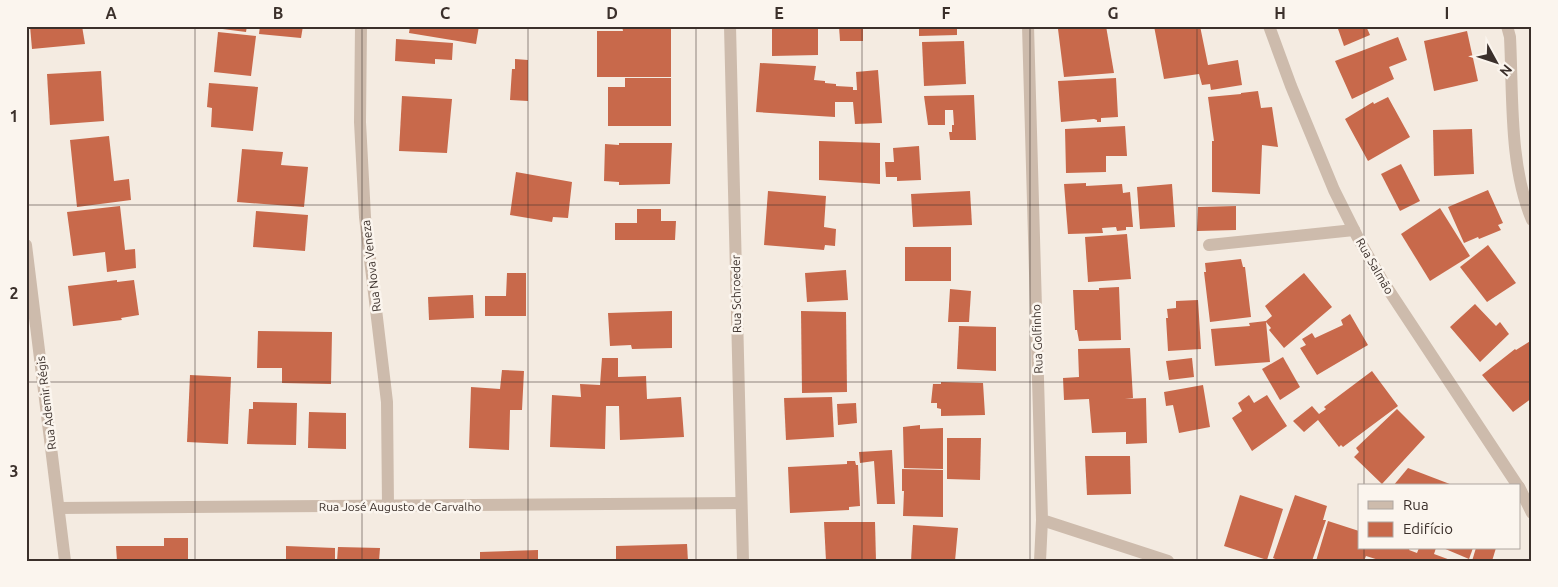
<svg xmlns="http://www.w3.org/2000/svg" width="1558" height="587" font-family="Ubuntu,sans-serif">
  <rect width="100%" height="100%" fill="#f4ebe1"/>
  <g fill="#c8694b">
    <path d="M30 26H82L85 44 32 49Z"/>
    <path d="M215 26H247L246 32 215 28Z"/>
    <path d="M260 26H303L301 38 259 34Z"/>
    <path d="M410 26H479L476 44 409 33Z"/>
    <path d="M622 26H671V77H597V31H623Z"/>
    <path d="M772 26H818V55L772 56Z"/>
    <path d="M839 26H863V41H840Z"/>
    <path d="M919 26H957V35L919 36Z"/>
    <path d="M1093 26H1106L1114 73 1064 77 1058 29Z"/>
    <path d="M1154 26H1200L1208 65 1238 60 1242 85 1211 90 1210 84 1202 85 1199 74 1164 79Z"/>
    <path d="M1337 26H1366L1370 35 1344 46Z"/>
    <path d="M1467 31 1478 81 1434 91 1424 41Z"/>
    <path d="M218 32 256 36 251 76 214 72Z"/>
    <path d="M1398 37 1407 60 1389 67 1394 79 1352 99 1335 61Z"/>
    <path d="M396 39 453 43 452 60 435 59V64L395 61Z"/>
    <path d="M964 41 966 84 924 86 922 42Z"/>
    <path d="M515 59 528 60V101L510 100 512 69H515Z"/>
    <path d="M760 63 816 66 814 80 825 81V83L836 84V86L853 87V90H857L856 72 878 70 882 123 855 124 853 102H835V117L756 112Z"/>
    <path d="M101 71 104 121 50 125 47 74Z"/>
    <path d="M625 78H671V126H608V87H625Z"/>
    <path d="M1116 78 1118 117 1101 118V122H1097V120L1094 119 1061 122 1058 81Z"/>
    <path d="M209 83 258 87 253 131 211 127 212 108 207 107Z"/>
    <path d="M1258 91 1261 108 1272 107 1278 147 1262 145 1260 194 1212 192V141H1214L1208 97 1241 94V93Z"/>
    <path d="M974 95 976 140H950L949 132H952V125H954L953 110H945V125H928L924 96Z"/>
    <path d="M402 96 452 99 447 153 399 151Z"/>
    <path d="M1388 97 1410 137 1368 161 1345 119 1373 102 1374 104Z"/>
    <path d="M1125 126 1127 156H1106V172L1066 173 1065 129Z"/>
    <path d="M1472 129 1474 174 1434 176 1433 130Z"/>
    <path d="M109 136 114 181 129 179 131 200 77 207 70 140Z"/>
    <path d="M819 141 880 143V184L819 180Z"/>
    <path d="M619 143H672L670 184 619 185V182L604 181 605 144 619 145Z"/>
    <path d="M919 146 921 180 897 181V177H886L885 162H894L893 148Z"/>
    <path d="M242 149 283 152 281 165 308 167 304 207 237 202Z"/>
    <path d="M1401 164 1420 201 1400 211 1381 174Z"/>
    <path d="M516 172 572 182 568 218 553 217 552 222 510 215Z"/>
    <path d="M1086 183V186L1122 184 1123 193 1130 192 1133 227H1126V230L1117 231 1116 227 1102 228 1103 233 1068 234 1064 184Z"/>
    <path d="M1172 184 1175 227 1140 229 1137 187Z"/>
    <path d="M1488 190 1503 223 1498 225 1501 230 1479 239 1478 237 1464 243 1448 207Z"/>
    <path d="M768 191 826 196 824 227 836 229 835 246 825 245 824 250 764 245Z"/>
    <path d="M970 191 972 225 913 227 911 194Z"/>
    <path d="M120 206 125 250 135 249 136 268 107 272 105 252 73 256 67 212Z"/>
    <path d="M1236 206V230L1197 231 1198 207Z"/>
    <path d="M1440 208 1470 256 1430 281 1401 234Z"/>
    <path d="M637 209H661V221H676L675 240H615V223H637Z"/>
    <path d="M256 211 308 215 305 251 253 247Z"/>
    <path d="M1127 234 1131 279 1088 282 1085 237Z"/>
    <path d="M1488 245 1516 283 1487 302 1460 267Z"/>
    <rect x="905" y="247" width="46" height="34"/>
    <path d="M1241 259 1243 267H1245L1251 317 1210 322 1204 272H1206L1205 263Z"/>
    <path d="M846 270 848 300 807 302 805 273Z"/>
    <path d="M507 273H526V316H485V296H506Z"/>
    <path d="M1304 273 1332 307 1284 348 1269 330 1271 328 1266 322 1270 362 1215 366 1211 329 1250 326 1249 323 1266 321 1272 316 1265 306Z"/>
    <path d="M117 280V282L134 280 139 315 121 318 122 320 73 326 68 286Z"/>
    <path d="M1119 287 1121 340 1079 341 1077 330H1075L1073 290H1099V288Z"/>
    <path d="M950 289 971 291 969 322H948Z"/>
    <path d="M473 295 474 318 429 320 428 297Z"/>
    <path d="M1198 300 1201 349 1168 351 1166 318H1168L1167 309 1176 308V301Z"/>
    <path d="M1475 304 1496 326 1500 322 1509 334 1480 362 1450 327Z"/>
    <path d="M672 311V348L632 349 631 345 610 346 608 313Z"/>
    <path d="M801 311 846 312 847 392 802 393Z"/>
    <path d="M1350 314 1368 345 1317 375 1300 348 1306 345 1302 339 1312 333 1315 338 1343 325 1341 320Z"/>
    <path d="M959 326 996 327V371L957 369Z"/>
    <path d="M258 331 332 332 331 384 282 383V368H257Z"/>
    <path d="M1532 340V398L1513 412 1482 375 1515 349 1516 350Z"/>
    <path d="M1130 348 1133 398 1125 399 1146 398 1147 443 1126 444V432L1092 433 1089 399 1064 400 1063 378 1079 377 1078 349Z"/>
    <path d="M1283 357 1300 387 1280 400 1262 369Z"/>
    <path d="M602 358H618V377L646 376 647 399 681 397 684 437 620 440 619 406H606L605 449 550 447 552 395 581 397 580 384 600 385Z"/>
    <path d="M1192 358 1194 377 1169 380 1166 361Z"/>
    <path d="M502 370 524 371 522 410H510L509 450 469 448 471 387 500 389Z"/>
    <path d="M1372 371 1398 406 1343 447 1341 445 1339 447 1318 420 1304 432 1293 421 1312 406 1319 414 1326 409 1324 407Z"/>
    <path d="M190 375 231 377 228 444 187 442Z"/>
    <path d="M941 382 983 383 985 415 941 416V409L937 408V403H931L933 384H941Z"/>
    <path d="M1203 385 1210 427 1179 433 1173 405 1166 406 1164 392Z"/>
    <path d="M1249 395 1254 403 1267 395 1287 426 1252 451 1232 418 1242 411 1238 403Z"/>
    <path d="M832 397 834 437 786 440 784 398Z"/>
    <path d="M253 402 297 403 296 445 247 444 249 409H253Z"/>
    <path d="M856 403 857 423 838 425 837 404Z"/>
    <path d="M1397 409 1425 437 1382 484 1354 457 1359 452 1356 448Z"/>
    <path d="M309 412 346 413V449L308 448Z"/>
    <path d="M920 425V429L943 428V469L904 468 903 427Z"/>
    <path d="M947 438H981L980 480 947 479Z"/>
    <path d="M892 450 895 504H877L874 461 860 463 859 452Z"/>
    <path d="M1085 456H1130L1131 494 1087 495Z"/>
    <path d="M847 461H855L856 465H858L860 506 849 507V510L790 513 788 467 847 464Z"/>
    <path d="M1408 468 1455 486H1393Z"/>
    <path d="M902 469 943 470V517L903 516 904 491H902Z"/>
    <path d="M1240 495 1283 509 1267 560 1224 546Z"/>
    <path d="M1295 495 1327 506 1323 520H1326L1312 561H1280L1273 558Z"/>
    <path d="M1328 521 1359 531V548H1410L1409 550 1417 553 1419 548H1436L1434 554 1453 561H1382L1366 556 1364 561H1316Z"/>
    <path d="M824 522H875L876 561H826Z"/>
    <path d="M913 525 958 528 955 561H911Z"/>
    <path d="M164 538H188V561H117L116 546H164Z"/>
    <path d="M687 544 688 561H616V546Z"/>
    <path d="M286 546 335 548V561H286Z"/>
    <path d="M338 547 380 548 379 561H337Z"/>
    <path d="M1443 548H1473L1469 559Z"/>
    <path d="M1476 548H1496L1492 561H1472Z"/>
    <path d="M538 550V561H480V552Z"/>
  </g>
  <g fill="none" stroke-linecap="round" stroke-linejoin="round">
    <g stroke="#cdbbac" stroke-width="12">
      <path d="M361 26 360 122 365 217 387 402 388 506"/>
      <path d="M730 26 743 561"/>
      <path d="M1028 26 1042 520 1168 561"/>
      <path d="M1269 26 1291 86 1334 190 1359 240 1382 280 1518 486"/>
      <path d="M1507 26 1510 37C1513 96 1509 165 1532 220"/>
      <path d="M26 245 65 561"/>
      <path d="M1209 245 1354 230"/>
      <path d="M1519 487 1532 513"/>
      <path d="M59 508 741 503"/>
      <path d="M1040 561 1042 520"/>
    </g>
  </g>
  <path fill="none" stroke="#3b302b" stroke-width="1" stroke-opacity="0.55" d="M195 26V561M362 26V561M528 26V561M696 26V561M862 26V561M1030 26V561M1197 26V561M1364 26V486M26 205H1532M26 382H1532M1364 548V561"/>
  <g text-anchor="middle" dominant-baseline="central" stroke-width="5" stroke-linejoin="round" paint-order="stroke">
    <g font-size="12" fill="#3b302b" stroke="#fbf5ee">
      <text transform="translate(371 266) rotate(-97)">Rua Nova Veneza</text>
      <text transform="translate(1375 266) rotate(60)">Rua Salmão</text>
      <text transform="translate(736 294) rotate(-91)">Rua Schroeder</text>
      <text transform="translate(1037 339) rotate(-92)">Rua Golfinho</text>
      <text transform="translate(46 403) rotate(-97)">Rua Ademir Régis</text>
      <text x="400" y="506">Rua José Augusto de Carvalho</text>
    </g>
  </g>
  <rect width="1558" height="587" fill="none" stroke="#fbf5ee" stroke-width="55"/>
  <rect x="1358" y="484" width="162" height="65" fill="#fbf5ee" stroke="#aea6a0"/>
  <rect x="1368" y="501" width="25" height="8" fill="#cdbbac" stroke="#aea6a0"/>
  <text x="1403" y="510" font-size="15" fill="#3b302b">Rua</text>
  <rect x="1368" y="522" width="25" height="15" fill="#c8694b" stroke="#aea6a0"/>
  <text x="1403" y="534" font-size="15" fill="#3b302b">Edifício</text>
  <g transform="translate(1496 62) rotate(130)" stroke="#fbf5ee" stroke-width="4" paint-order="stroke">
  <path d="M0-4L9 19L0 12L-9 19Z" fill="#3b302b"/>
  <text y="-8" font-size="14" font-weight="bold" text-anchor="middle" fill="#3b302b">N</text>
  </g>
  <rect x="28" y="28" width="1502" height="532" fill="none" stroke="#3b302b" stroke-width="2"/>
  <g font-size="16" text-anchor="middle" font-weight="bold" fill="#3b302b">
    <text x="111" y="19">A</text>
    <text x="278" y="19">B</text>
    <text x="445" y="19">C</text>
    <text x="612" y="19">D</text>
    <text x="779" y="19">E</text>
    <text x="946" y="19">F</text>
    <text x="1113" y="19">G</text>
    <text x="1280" y="19">H</text>
    <text x="1447" y="19">I</text>
    <text x="14" y="122">1</text>
    <text x="14" y="299">2</text>
    <text x="14" y="477">3</text>
  </g>
</svg>
